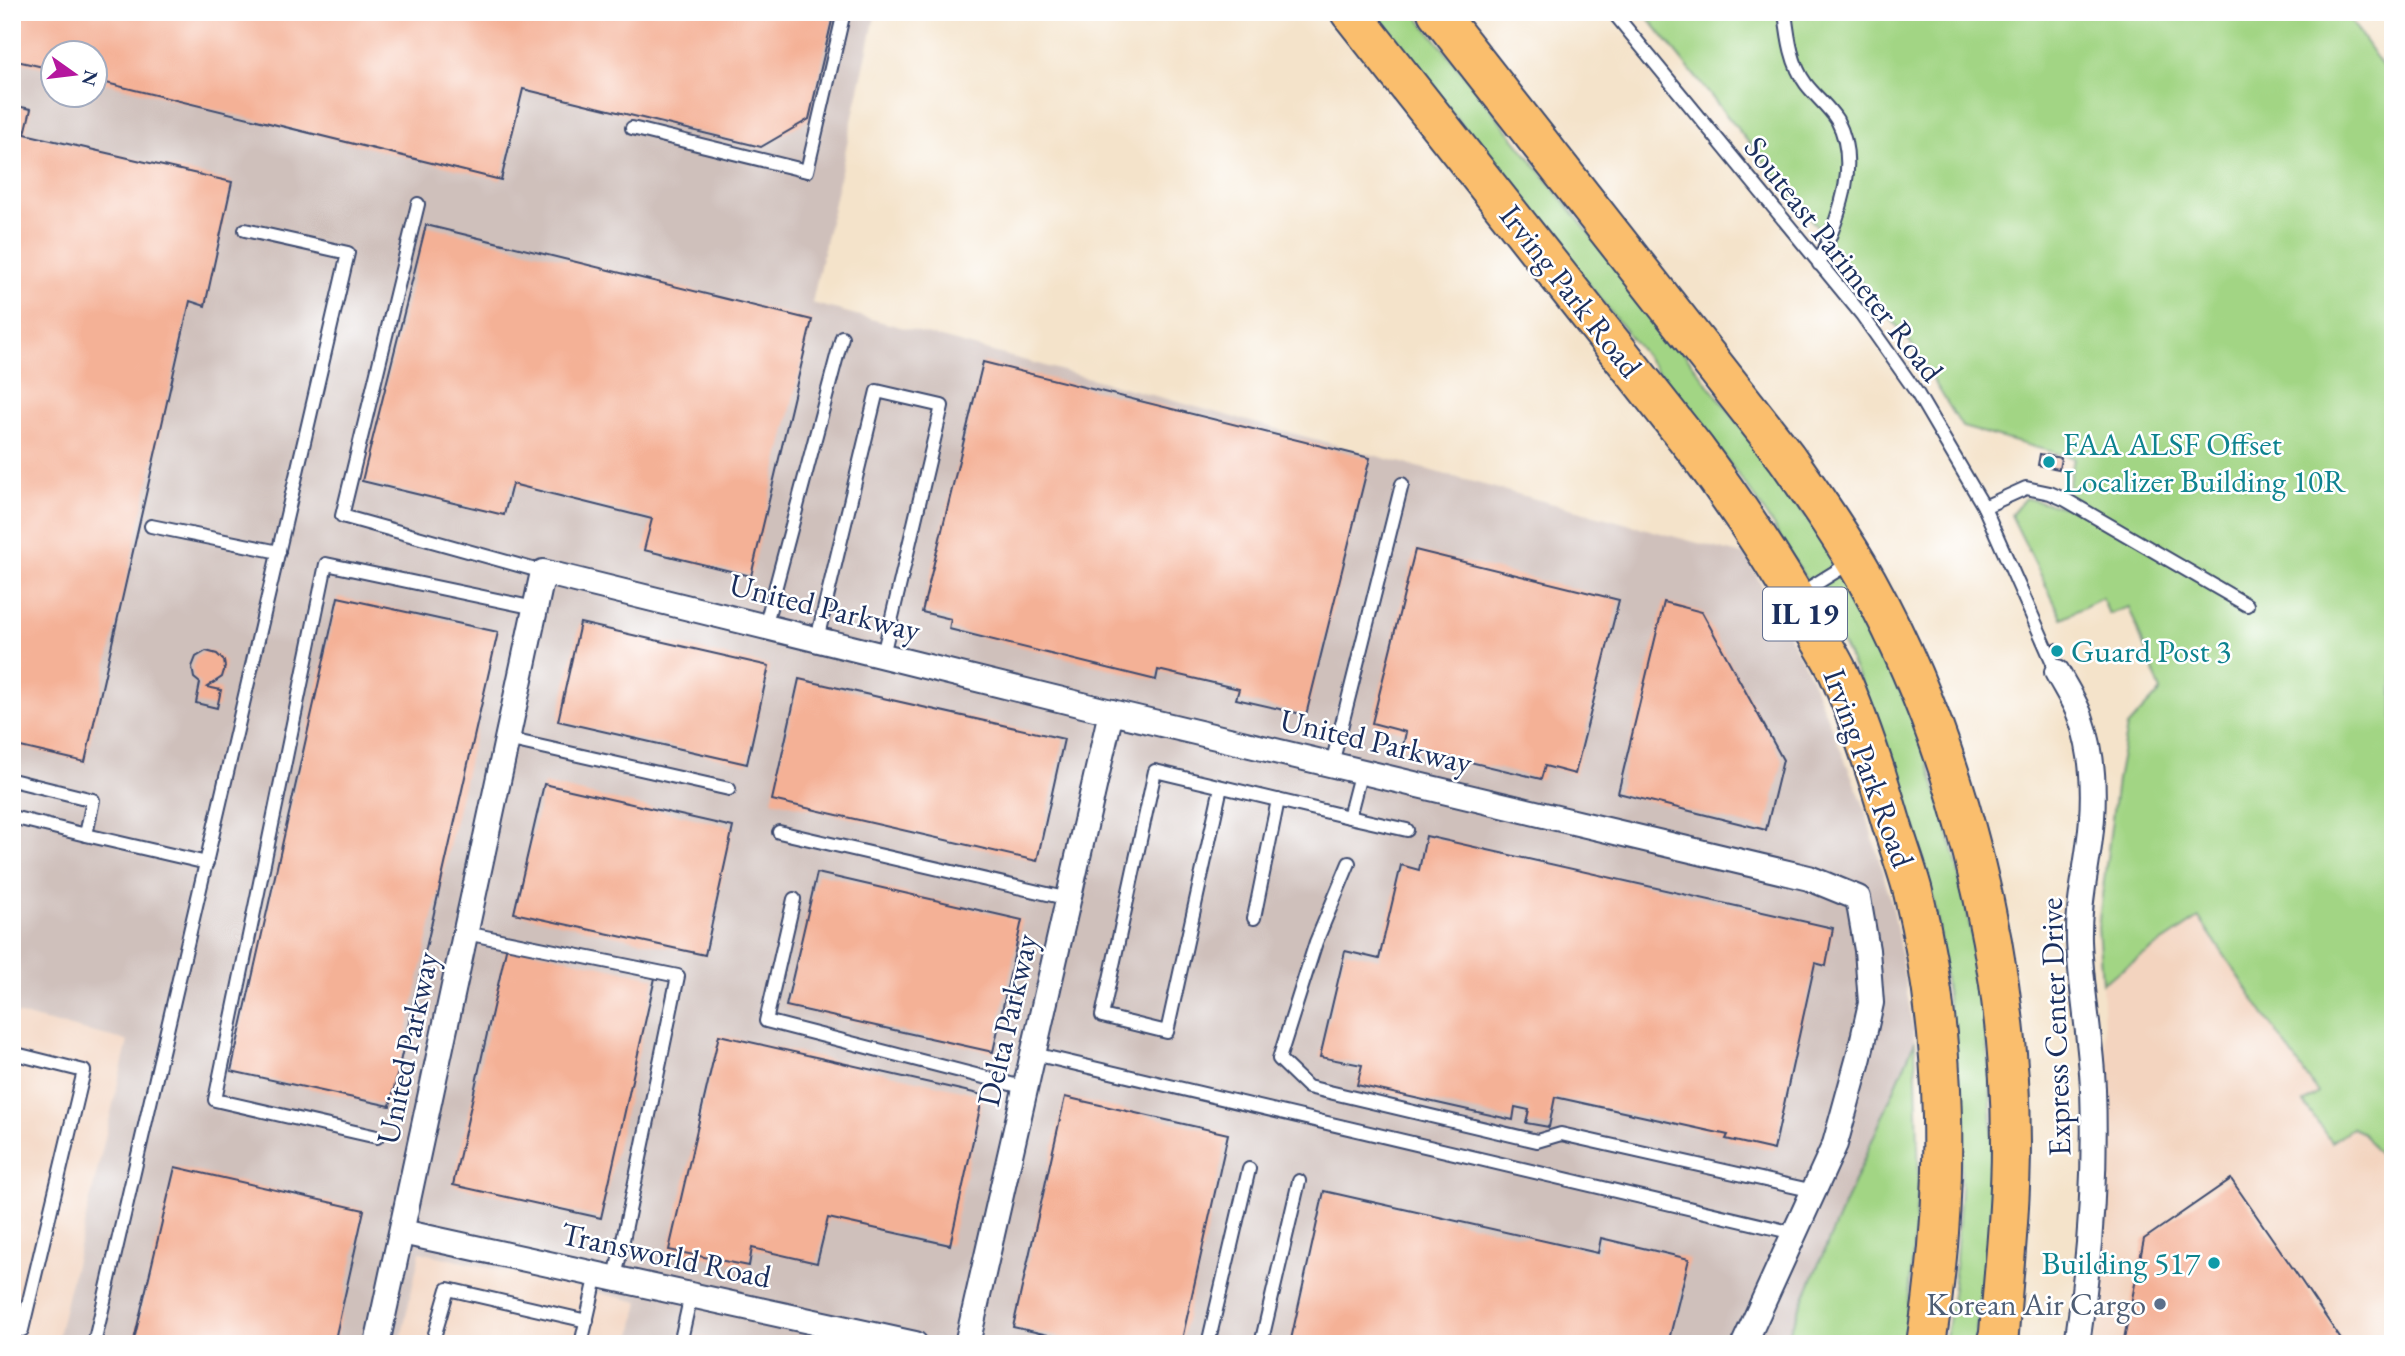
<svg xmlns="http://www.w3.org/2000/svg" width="2405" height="1356" font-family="'EB Garamond',serif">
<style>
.built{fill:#f3d4bf}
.industrial{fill:#cfc0bb;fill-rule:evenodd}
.green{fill:#a2d584;stroke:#5e8271;stroke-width:2}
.building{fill:#f4b196}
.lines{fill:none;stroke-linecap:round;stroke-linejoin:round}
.lane-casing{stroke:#3c4a6e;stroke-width:16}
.street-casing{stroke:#3c4a6e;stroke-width:28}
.primary-casing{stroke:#3c4a6e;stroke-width:42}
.lane{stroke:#fff;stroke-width:12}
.street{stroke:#fff;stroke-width:24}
.primary{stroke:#fabe6d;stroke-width:38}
.culture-dot{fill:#0f9aa8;stroke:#fff;stroke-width:2.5}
.service-dot{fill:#5c6f8a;stroke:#fff;stroke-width:2.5}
.labels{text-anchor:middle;stroke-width:5;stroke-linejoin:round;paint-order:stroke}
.shield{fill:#fff;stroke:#5f6d8e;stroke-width:2}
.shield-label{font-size:30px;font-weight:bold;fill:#1b2f5e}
.street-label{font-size:32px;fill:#1b2f5e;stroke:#fff}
.culture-label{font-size:32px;fill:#0d838f;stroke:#fff;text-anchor:start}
.service-label{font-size:32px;fill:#4e5e75;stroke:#fff;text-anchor:end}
</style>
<rect width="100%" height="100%" fill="#fff"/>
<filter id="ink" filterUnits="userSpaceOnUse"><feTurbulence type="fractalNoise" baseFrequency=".0143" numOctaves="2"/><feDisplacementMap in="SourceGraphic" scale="14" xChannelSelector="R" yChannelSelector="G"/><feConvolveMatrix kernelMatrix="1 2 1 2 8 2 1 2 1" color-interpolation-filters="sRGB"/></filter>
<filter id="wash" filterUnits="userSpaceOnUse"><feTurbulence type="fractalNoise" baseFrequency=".00686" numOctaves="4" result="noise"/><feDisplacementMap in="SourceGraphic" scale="28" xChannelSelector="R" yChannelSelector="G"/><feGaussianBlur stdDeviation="1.57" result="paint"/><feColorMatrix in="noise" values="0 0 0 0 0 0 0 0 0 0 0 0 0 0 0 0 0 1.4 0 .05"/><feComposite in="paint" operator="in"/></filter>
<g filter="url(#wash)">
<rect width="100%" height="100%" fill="#f4e3ca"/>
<g class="built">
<polygon points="2199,917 2318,1093 2305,1104 2331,1142 2352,1128 2364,1133 2393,1174 2393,1344 2093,1344 2102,1275 2109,1181 2108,1114 2102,983"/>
<polygon points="12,1013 129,1041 56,1344 12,1344"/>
<polygon points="419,1252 639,1302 630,1344 400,1344"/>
</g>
<path class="industrial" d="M12 12H876L812 303 1746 556 1809 673 1863 803 1894 912 1915 1041 1784 1344H630L639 1302 420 1252 400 1344H56L128 1041 12 1013ZM52 52H94V94H52Z"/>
<g class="green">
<path d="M1372 12H1414C1495 115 1576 218 1658 320 1732 415 1810 509 1866 617 1956 790 1998 1006 1992 1201 1990 1249 1981 1297 1974 1344H1945L1955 1272 1961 1185 1960 1100 1937 917 1915 830 1890 753 1851 661 1828 615 1757 500 1702 427Z"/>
<polygon points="1643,12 2345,12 2393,82 2393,1174 2363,1133 2352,1128 2331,1142 2304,1103 2318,1093 2199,918 2102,983 2098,927 2117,780 2127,727 2161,691 2129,607 2109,614 2102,598 2062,618 2011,515 2025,498 2064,507 2074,458 1962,427 1910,342"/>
<polygon points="1915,1041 1919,1180 1906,1330 1903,1344 1784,1344"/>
</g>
<g id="blocks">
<g class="building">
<polygon points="12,12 834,12 809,119 761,147 523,89 501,180 94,80 94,52 52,52 52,69 12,60"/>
<polygon points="12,105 31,109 25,134 232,182 205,306 190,301 85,762 12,745"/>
<polygon points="426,225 812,320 751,576 644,550 652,519 512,484 504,515 362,481"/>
<polygon points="983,362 1370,458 1306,715 1236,699 1239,689 1158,670 1156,680 949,629 951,619 922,612"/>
<polygon points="2040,454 2061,458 2059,469 2038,465"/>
<polygon points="1415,550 1619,600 1575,774 1545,766 1541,779 1403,746 1406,732 1372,723"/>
<polygon points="338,597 498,632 390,1106 231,1071"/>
<polygon points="1664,602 1702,612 1783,760 1766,830 1618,793"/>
<polygon points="580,623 769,666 747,764 558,721"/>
<polygon points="2057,643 2063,656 2057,659 2051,646"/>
<polygon points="206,651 217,654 224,661 225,667 222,677 207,687 221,690 217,708 196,703 200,683 194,678 192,667 196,657"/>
<polygon points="799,679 1064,739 1037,861 772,800"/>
<polygon points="544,784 733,827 705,955 514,913"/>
<polygon points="1426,836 1833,928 1826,966 1815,963 1774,1150 1726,1139 1728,1135 1555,1097 1549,1127 1526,1123 1529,1110 1515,1107 1513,1120 1357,1085 1362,1065 1320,1057 1345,951 1379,959 1401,865 1419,870"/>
<polygon points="817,873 1022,920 993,1052 786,1006"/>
<polygon points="507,945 655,978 601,1218 453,1185"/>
<polygon points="719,1035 983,1095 950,1245 828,1218 817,1263 752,1248 749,1266 669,1250"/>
<polygon points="1065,1097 1228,1134 1181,1344 1088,1344 1013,1327"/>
<polygon points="175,1167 364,1210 334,1344 133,1344"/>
<polygon points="2231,1179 2292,1267 2344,1344 2123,1344 2144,1239"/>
<polygon points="1324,1191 1598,1253 1601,1238 1689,1259 1668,1344 1290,1344"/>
<polygon points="696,1336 725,1343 725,1344 694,1344"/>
</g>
</g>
</g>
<g filter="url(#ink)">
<use href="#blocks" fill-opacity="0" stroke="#3c4a6e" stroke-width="2"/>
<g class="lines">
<defs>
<g id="lane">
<polyline points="1613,12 1862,315 1917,393 1984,507 2057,672"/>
<path d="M1785 12C1788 36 1791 64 1806 84 1815 96 1829 107 1837 120 1862 167 1836 220 1819 264"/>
<polyline points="632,128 807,171 844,12"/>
<polyline points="418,204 342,516 543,572"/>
<polyline points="1984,507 2026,488 2050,493 2066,500 2247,605"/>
<polyline points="151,526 279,552"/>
<polyline points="1798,595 1851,562"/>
<polyline points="765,627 842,337"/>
<polyline points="817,639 877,391 942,406 883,655"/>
<polyline points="507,739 729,789"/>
<polyline points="1332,764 1402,484"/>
<polyline points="12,780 93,800 86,835 12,817"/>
<polyline points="1221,787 1167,1032 1102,1016 1155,771 1349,817 1361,771"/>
<polyline points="1349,817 1407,830"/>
<polyline points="779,832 1069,899"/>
<polyline points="86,835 207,863"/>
<polyline points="1349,863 1316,942 1279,1059 1308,1087 1537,1141 1561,1134 1814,1191"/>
<polyline points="794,899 766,1021 1026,1088"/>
<polyline points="1254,918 1278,800"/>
<polyline points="466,933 678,976 615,1278"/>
<polyline points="12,1053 84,1071 22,1330 12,1327"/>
<polyline points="1034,1054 1794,1233"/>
<polyline points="377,1137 215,1100 326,564 535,608"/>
<polyline points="94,1344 348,253 245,230"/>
<polyline points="432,1344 448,1289 587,1321"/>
<polyline points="581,1344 597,1274"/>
<polyline points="680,1344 691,1295"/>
<polyline points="1208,1344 1249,1169"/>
<polyline points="1261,1344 1299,1181"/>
</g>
<g id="street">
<path d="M2057 672C2065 687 2076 703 2081 719 2095 759 2095 804 2089 846 2085 877 2078 908 2079 941 2081 990 2091 1040 2093 1089 2096 1175 2090 1259 2077 1344"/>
<polyline points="402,1232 915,1344"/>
<polyline points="377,1344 543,572 1111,712 1809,878 1858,898 1867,950 1871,1003 1859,1057 1835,1144 1744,1344"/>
<polyline points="967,1344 1111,712"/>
</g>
<g id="primary">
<path d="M1350 12 1696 450C1737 505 1775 562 1809 622 1819 638 1830 655 1838 672 1860 720 1876 771 1891 822 1898 845 1907 869 1913 892 1949 1039 1950 1195 1926 1344"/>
<path d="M1437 12 1786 457C1814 497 1843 538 1867 581 1957 744 2011 957 2011 1144 2011 1207 2004 1270 1999 1333L1996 1344"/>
</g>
</defs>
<use href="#lane" class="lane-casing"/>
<use href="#street" class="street-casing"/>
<use href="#primary" class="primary-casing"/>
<use href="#lane" class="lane"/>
<use href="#street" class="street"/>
<use href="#primary" class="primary"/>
</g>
</g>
<g class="culture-dot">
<circle cx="2049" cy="462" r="7"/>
<circle cx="2057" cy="651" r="7"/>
<circle cx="2214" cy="1263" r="7"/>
</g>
<circle class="service-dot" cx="2160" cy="1304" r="7"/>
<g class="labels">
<rect class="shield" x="1763" y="587.5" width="84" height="53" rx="5"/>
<g class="shield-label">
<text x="1805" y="624">IL 19</text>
</g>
<g class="street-label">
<text transform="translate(1844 259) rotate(52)" y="11">Souteast Parimeter Road</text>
<text transform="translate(1571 291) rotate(52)" y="11">Irving Park Road</text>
<text transform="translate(825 607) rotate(14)" y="11">United Parkway</text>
<text transform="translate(1376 741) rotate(13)" y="11">United Parkway</text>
<text transform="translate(1869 768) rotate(70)" y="11">Irving Park Road</text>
<text transform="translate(1007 1020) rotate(-77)" y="11">Delta Parkway</text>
<text transform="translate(2055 1027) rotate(-92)" y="11">Express Center Drive</text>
<text transform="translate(407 1048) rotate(-78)" y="11">United Parkway</text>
<text transform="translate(666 1255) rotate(12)" y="11">Transworld Road</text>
</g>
<g class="culture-label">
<text x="2063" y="455">FAA ALSF Offset<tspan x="2063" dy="37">Localizer Building 10R</tspan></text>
<text x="2071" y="662">Guard Post 3</text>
<text x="2200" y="1274" text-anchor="end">Building 517</text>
</g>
<g class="service-label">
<text x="2146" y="1315">Korean Air Cargo</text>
</g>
</g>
<rect width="2405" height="1356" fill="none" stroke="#fff" stroke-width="42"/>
<g transform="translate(74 74) rotate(104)"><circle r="33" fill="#ffffff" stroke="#a4acbf" stroke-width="2"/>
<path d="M0-5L12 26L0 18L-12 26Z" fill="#b5179e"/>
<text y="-10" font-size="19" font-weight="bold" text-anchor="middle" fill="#1b2f5e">N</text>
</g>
</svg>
